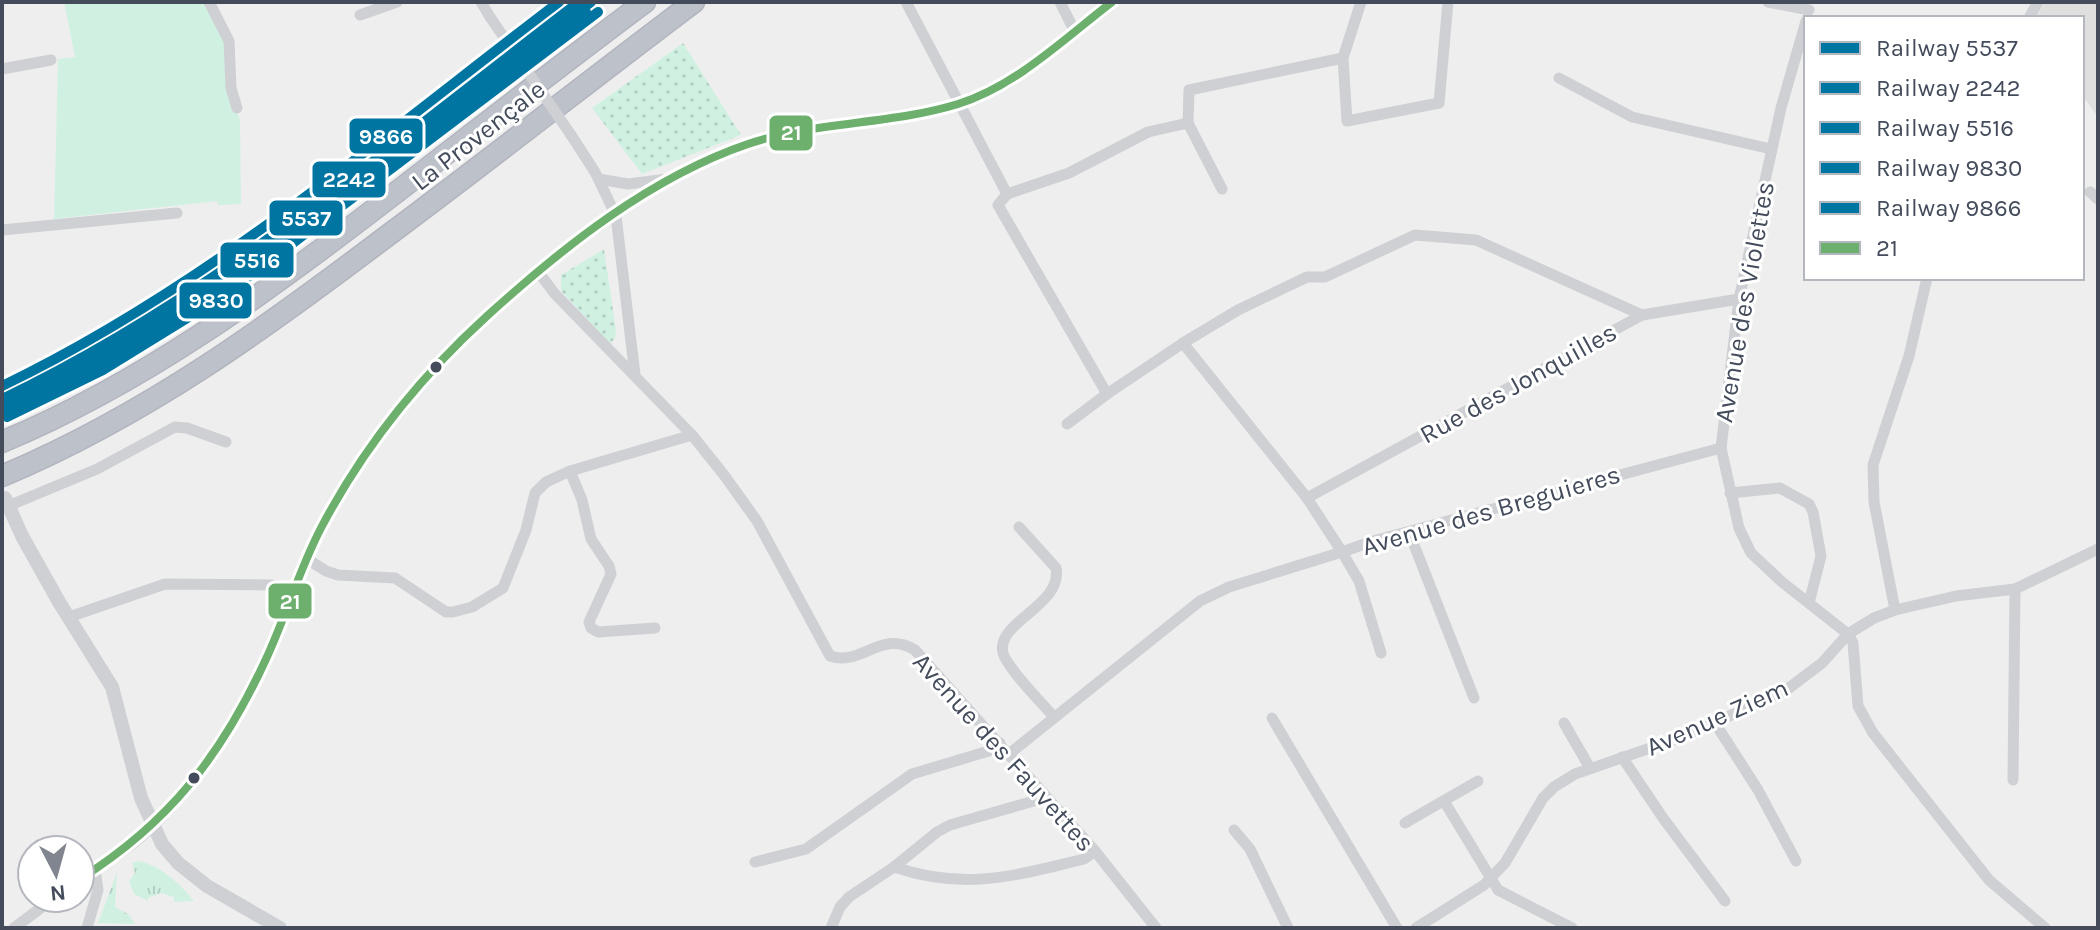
<svg xmlns="http://www.w3.org/2000/svg" width="2100" height="930" font-family="Karla,sans-serif">
<style>
.education{fill:#e0dfe0}
.grass{fill:url(#grass-tufts)}
.park{fill:url(#park-dots)}
.garden{fill:#d0f1e2}
.lines{fill:none;stroke-linecap:round;stroke-linejoin:round}
.motorway-casing{stroke:#b2b5bf;stroke-width:23}
.minor{stroke:#ced0d4;stroke-width:11}
.tertiary{stroke:#ced0d4;stroke-width:14}
.motorway{stroke:#bdc1c9;stroke-width:20}
.minor-bridge{stroke:#ced0d4;stroke-width:11}
.bus-1-casing{stroke:#fff;stroke-width:14}
.bus-1{stroke:#6daf6d;stroke-width:8}
.rail-1-casing{stroke:#fff;stroke-width:16}
.rail-2-casing{stroke:#fff;stroke-width:16}
.rail-3-casing{stroke:#fff;stroke-width:16}
.rail-4-casing{stroke:#fff;stroke-width:16}
.rail-5-casing{stroke:#fff;stroke-width:16}
.rail-1{stroke:#0075a1;stroke-width:10}
.rail-2{stroke:#0075a1;stroke-width:10}
.rail-3{stroke:#0075a1;stroke-width:10}
.rail-4{stroke:#0075a1;stroke-width:10}
.rail-5{stroke:#0075a1;stroke-width:10}
.bus-dot{fill:#444c5c;stroke:#fff;stroke-width:3}
.labels{text-anchor:middle;stroke-width:6;stroke-linejoin:round;paint-order:stroke}
.street-label{font-size:26px;fill:#444c5c;stroke:#fff}
.line-badge{stroke:#fff;stroke-width:3}
.badge-label{font-size:22px;text-anchor:middle;font-weight:bold;fill:#fff}
</style>
<defs>
<pattern id="grass-tufts" width="24" height="20" patternUnits="userSpaceOnUse" patternTransform="scale(2)"><rect width="24" height="20" fill="#d0f1e2"/><path d="M3 7l-1-3M5 7V3M7 7l1-3M15 17l-1-3M17 17v-4M19 17l1-3" fill="none" stroke="#b4d0c4"/></pattern>
<pattern id="park-dots" width="8" height="8" patternUnits="userSpaceOnUse" patternTransform="scale(2)"><rect width="8" height="8" fill="#d0f1e2"/><path d="M2 2h.1M6 6h.1" fill="none" stroke="#b4d0c4" stroke-width="1.8" stroke-linecap="round"/></pattern>
</defs>
<rect width="100%" height="100%" fill="#efeeee"/>
<polygon class="education" points="2045,2 2098,2 2098,117 2082,95 2082,18 2036,18"/>
<g class="grass">
<path d="M138 861C161 865 180 884 194 901L174 902V897L161 893 148 898V901L134 894 129 881 135 873 132 863Z"/>
<polygon points="117,872 115,907 128,914 135,924 98,923"/>
</g>
<g class="park">
<polygon points="683,43 741,135 642,174 592,108"/>
<polygon points="604,249 616,331 615,338 610,344 561,291 561,275"/>
</g>
<polygon class="garden" points="64,2 206,2 225,43 230,94 240,120 241,204 218,205 217,201 54,219 58,59 75,57"/>
<g class="lines">
<defs>
<g id="motorway">
<path d="M2 442C143 383 264 294 385 201 472 134 558 67 645 2"/>
<path d="M2 476C147 415 267 327 391 233 493 157 593 78 694 2"/>
</g>
</defs>
<use href="#motorway" class="motorway-casing"/>
<g class="minor">
<polyline points="209,2 229,41 231,88 237,108"/>
<polyline points="481,2 490,17"/>
<polyline points="906,2 1007,194 998,205 1107,394 1183,343 1307,498 1342,552 1373,541 1721,448"/>
<polyline points="1060,2 1074,30"/>
<polyline points="1361,2 1343,58 1347,121 1439,103 1448,2"/>
<polyline points="1768,2 1809,10"/>
<polyline points="360,15 397,2"/>
<polyline points="2029,18 2038,2"/>
<polyline points="1806,21 1781,108 1739,299 1721,448 1739,528 1751,553 1782,582 1848,634 1853,643 1858,706 1873,733 1989,880 2045,928"/>
<polyline points="2,69 51,60"/>
<polyline points="1559,78 1632,117 1771,149"/>
<polyline points="1188,123 1222,189"/>
<polyline points="571,135 595,172 616,216 635,375"/>
<polyline points="599,179 628,184 668,179"/>
<polyline points="2090,192 2098,199"/>
<polyline points="1007,194 1069,173 1148,132 1188,123 1189,90 1343,58"/>
<polyline points="2,230 177,213"/>
<path d="M539 273 555 294 692 435 724 475 757 521 830 656C861 667 881 629 915 650L1095 851 1156 928"/>
<polyline points="1183,343 1238,310 1307,277 1325,277 1415,235 1476,240 1642,315"/>
<polyline points="1067,424 1107,394"/>
<polyline points="1730,493 1780,488 1809,504 1813,512 1821,556 1809,603"/>
<polyline points="1307,498 1642,315 1739,299"/>
<polyline points="8,506 97,469 175,427 187,428 226,442"/>
<path d="M1019 527 1056 568C1063 606 995 622 1003 653 1007 668 1042 703 1053 716"/>
<polyline points="1409,532 1474,698"/>
<polyline points="307,559 326,571 338,575 395,578 446,612 453,612 472,607 503,588 526,530 535,493 546,482 570,471"/>
<polyline points="1895,610 1874,502 1873,465 1909,356 1927,278"/>
<polyline points="69,617 165,584 271,585 292,591"/>
<polyline points="655,628 598,632 591,628 589,622 611,574 609,566 591,539 582,500 570,471 692,435"/>
<polyline points="1272,718 1397,928"/>
<polyline points="1564,723 1590,768"/>
<polyline points="1715,723 1758,790 1796,861"/>
<polyline points="1009,754 1200,601 1229,587 1342,552 1359,581 1381,653"/>
<polyline points="1622,757 1663,818 1725,901"/>
<polyline points="2013,780 2015,589"/>
<polyline points="1444,801 1498,890 1572,928"/>
<polyline points="1405,823 1478,781"/>
<polyline points="1234,830 1250,849 1288,928"/>
<polyline points="755,862 806,849 912,774 992,750 1000,743"/>
<path d="M894 867C965 891 1014 876 1084 859L1095 851"/>
<path d="M80 879C96 869 112 859 127 848 185 805 236 724 266 659 285 616 299 571 321 528 363 449 421 376 487 316 555 254 661 173 748 144 816 121 889 123 958 104 1004 92 1072 31 1112 2"/>
<polyline points="14,928 54,898"/>
<polyline points="87,928 98,890 95,869"/>
<polyline points="831,928 840,907 849,897 894,867 937,832 950,825 1034,801 1044,794"/>
<polyline points="1416,928 1484,885 1505,863 1543,798 1554,787 1575,774 1685,736 1785,691 1822,663 1848,634 1874,618 1895,610 1956,596 2015,589 2098,549"/>
</g>
<polyline class="tertiary" points="5,498 22,536 59,602 112,687 141,798 162,844 178,863 207,886 280,928"/>
<use href="#motorway" class="motorway"/>
<polyline class="minor-bridge" points="490,17 571,135"/>
<defs>
<path id="bus-1" d="M80 879C169 823 222 755 266 659 286 616 299 570 321 528 363 448 421 376 487 316 563 247 651 177 748 144 816 121 890 125 958 104 1016 86 1065 38 1112 2"/>
</defs>
<use href="#bus-1" class="bus-1-casing"/>
<use href="#bus-1" class="bus-1"/>
<defs>
<polyline id="rail-1" points="2,406 97,359 216,286 591,2"/>
<path id="rail-2" d="M2 399C214 298 394 143 579 2"/>
<path id="rail-3" d="M7 410C219 308 400 153 586 12"/>
<polyline id="rail-4" points="7,417 103,370 223,296 598,12"/>
<path id="rail-5" d="M2 386C206 288 380 138 559 2"/>
</defs>
<use href="#rail-1" class="rail-1-casing"/>
<use href="#rail-2" class="rail-2-casing"/>
<use href="#rail-3" class="rail-3-casing"/>
<use href="#rail-4" class="rail-4-casing"/>
<use href="#rail-5" class="rail-5-casing"/>
<use href="#rail-1" class="rail-1"/>
<use href="#rail-2" class="rail-2"/>
<use href="#rail-3" class="rail-3"/>
<use href="#rail-4" class="rail-4"/>
<use href="#rail-5" class="rail-5"/>
</g>
<g class="bus-dot">
<circle cx="436" cy="367" r="7"/>
<circle cx="194" cy="778" r="7"/>
</g>
<g class="labels">
<g class="street-label">
<text transform="translate(478 135) rotate(-38)" y="9">La Provençale</text>
<text transform="translate(1744 302) rotate(-80)" y="9">Avenue des Violettes</text>
<text transform="translate(1518 383) rotate(-29)" y="9">Rue des Jonquilles</text>
<text transform="translate(1491 510) rotate(-16)" y="9">Avenue des Breguieres</text>
<text transform="translate(1717 717) rotate(-24)" y="9">Avenue Ziem</text>
<text transform="translate(1004 752) rotate(48)" y="9">Avenue des Fauvettes</text>
</g>
</g>
<g class="line-badge">
<rect x="768" y="114" width="46" height="38" rx="8" fill="#6daf6d"/>
<rect x="348" y="117" width="76" height="38" rx="8" fill="#0075a1"/>
<rect x="311" y="160" width="76" height="39" rx="8" fill="#0075a1"/>
<rect x="268" y="199" width="76" height="38" rx="8" fill="#0075a1"/>
<rect x="219" y="241" width="76" height="38" rx="8" fill="#0075a1"/>
<rect x="178" y="281" width="75" height="39" rx="8" fill="#0075a1"/>
<rect x="267" y="582" width="46" height="38" rx="8" fill="#6daf6d"/>
</g>
<g class="badge-label">
<text x="791" y="140">21</text>
<text x="386" y="144">9866</text>
<text x="349" y="187">2242</text>
<text x="306" y="226">5537</text>
<text x="257" y="268">5516</text>
<text x="216" y="308">9830</text>
<text x="290" y="609">21</text>
</g>
<rect width="2100" height="930" fill="none" stroke="#444c5c" stroke-width="8"/>
<rect x="1804" y="16" width="280" height="264" fill="#ffffff" stroke="#b4b7be" stroke-width="2"/>
<rect x="1820" y="42" width="40" height="12" fill="#0075a1" stroke="#b4b7be" stroke-width="2"/>
<text x="1876" y="56" font-size="24" fill="#444c5c">Railway 5537</text>
<rect x="1820" y="82" width="40" height="12" fill="#0075a1" stroke="#b4b7be" stroke-width="2"/>
<text x="1876" y="96" font-size="24" fill="#444c5c">Railway 2242</text>
<rect x="1820" y="122" width="40" height="12" fill="#0075a1" stroke="#b4b7be" stroke-width="2"/>
<text x="1876" y="136" font-size="24" fill="#444c5c">Railway 5516</text>
<rect x="1820" y="162" width="40" height="12" fill="#0075a1" stroke="#b4b7be" stroke-width="2"/>
<text x="1876" y="176" font-size="24" fill="#444c5c">Railway 9830</text>
<rect x="1820" y="202" width="40" height="12" fill="#0075a1" stroke="#b4b7be" stroke-width="2"/>
<text x="1876" y="216" font-size="24" fill="#444c5c">Railway 9866</text>
<rect x="1820" y="242" width="40" height="12" fill="#6daf6d" stroke="#b4b7be" stroke-width="2"/>
<text x="1876" y="256" font-size="24" fill="#444c5c">21</text>
<g transform="translate(56 874) rotate(174)"><circle r="38" fill="#ffffff" stroke="#b4b7be" stroke-width="2"/>
<path d="M0-6L14 30L0 20L-14 30Z" fill="#80858f"/>
<text y="-12" font-size="22" font-weight="bold" text-anchor="middle" fill="#444c5c">N</text>
</g>
</svg>
